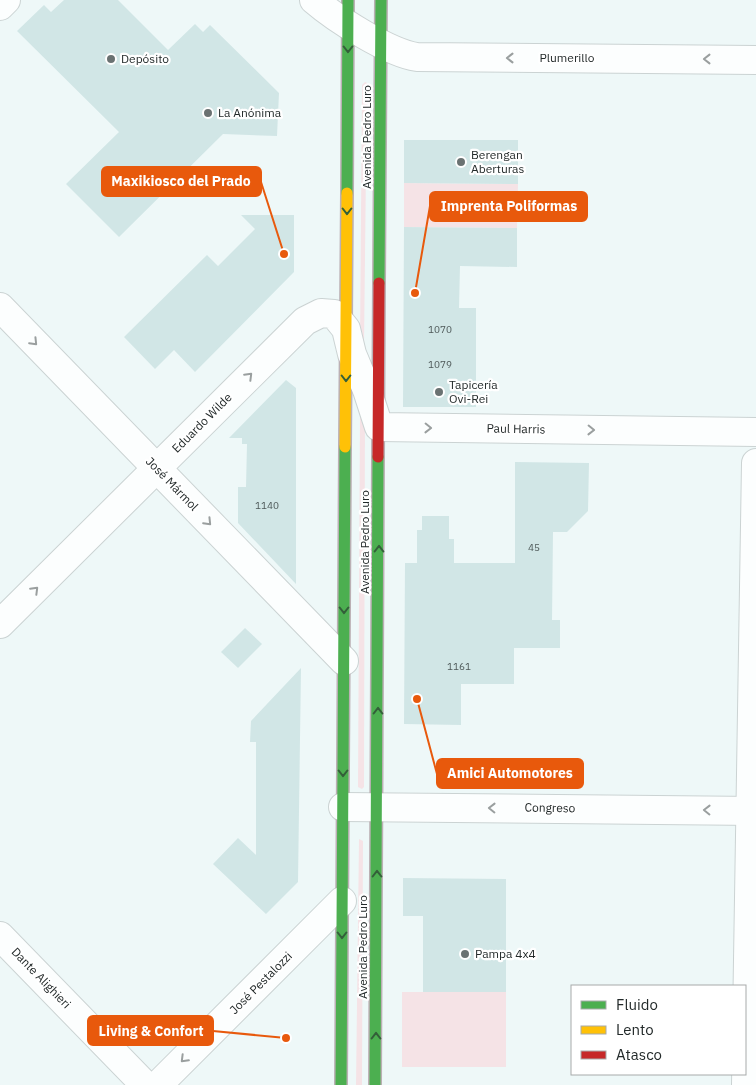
<svg xmlns="http://www.w3.org/2000/svg" width="756" height="1085" font-family="'IBM Plex Sans',sans-serif">
<style>
.green{fill:#f5e3e6}
.building{fill:#d1e6e6}
.lines{fill:none;stroke-linecap:round;stroke-linejoin:round}
.street-casing{stroke:#cbd3d3;stroke-width:30}
.fast-casing{stroke:#bbb0b4;stroke-width:14}
.slow-casing{stroke:#bbb0b4;stroke-width:14}
.jam-casing{stroke:#bbb0b4;stroke-width:14}
.street{stroke:#fcfefe;stroke-width:28}
.fast{stroke:#4caf50;stroke-width:11}
.slow{stroke:#ffc107;stroke-width:11}
.jam{stroke:#c62828;stroke-width:11}
.oneway{stroke:#335f39}
.oneway2{stroke:#9a9f9f}
.poi-dot{fill:#6a7272;stroke:#fff;stroke-width:2}
.labels{text-anchor:middle;stroke-width:4.5;stroke-linejoin:round;paint-order:stroke}
.number-label{font-size:10px;fill:#4e5959}
.street-label{font-size:12px;fill:#232a2a;stroke:#fff}
.poi-label{font-size:12px;fill:#232a2a;stroke:#fff;text-anchor:start}
.leader{fill:none;stroke:#e8590c;stroke-width:2}
.callout-dot{fill:#e8590c;stroke:#fff;stroke-width:2}
.callout{fill:#e8590c;stroke:#e8590c;stroke-width:2}
.callout-label{font-size:14px;text-anchor:middle;font-weight:bold;fill:#fff}
</style>
<rect width="100%" height="100%" fill="#eef8f8"/>
<g class="green">
<polygon points="365,82 367,83 364,346 360,344 362,85"/>
<polygon points="404,183 518,184 517,228 404,227"/>
<polygon points="360,413 365,413 364,787 362,789 358,787"/>
<polygon points="359,839 363,841 362,1085 356,1085"/>
<rect x="402" y="992" width="104" height="75"/>
</g>
<g class="building">
<polygon points="64,0 118,0 168,50 195,24 203,32 210,25 279,93 277,136 223,134 119,237 66,184 119,132 17,31 44,5 51,12"/>
<polygon points="404,140 518,140 518,184 404,183"/>
<polygon points="241,215 294,215 294,272 195,372 174,350 155,369 124,337 207,255 218,266 255,229"/>
<polygon points="404,227 517,228 517,267 460,266 459,308 476,308 476,407 403,407"/>
<polygon points="286,380 296,388 296,584 238,523 238,487 246,487 247,444 242,444 242,438 229,438"/>
<polygon points="515,462 589,463 588,511 567,532 553,532 552,620 560,620 560,648 514,648 514,684 461,684 461,725 404,724 405,563 417,563 417,530 422,530 422,516 449,516 449,539 454,539 454,563 515,563"/>
<polygon points="245,628 262,644 238,668 221,652"/>
<polygon points="301,668 298,882 266,914 213,864 238,838 256,855 256,742 250,742 251,721"/>
<polygon points="403,878 506,879 506,992 423,992 423,916 403,916"/>
</g>
<g class="lines">
<defs>
<g id="street">
<path d="M314 0C336 19 389 53 417 57L756 60"/>
<polyline points="0,6 6,0"/>
<polyline points="0,307 344,661"/>
<polyline points="0,624 305,321 321,313 334,314 346,329 352,354 367,390 379,427 756,432"/>
<polyline points="343,807 756,811"/>
<polyline points="0,936 145,1085"/>
<polyline points="158,1085 342,901"/>
<polyline points="746,1085 756,463"/>
</g>
<g id="fast">
<polyline points="347,193 348,0"/>
<polyline points="379,283 381,0"/>
<polyline points="341,1085 345,447"/>
<polyline points="375,1085 378,457"/>
</g>
<polyline id="slow" points="345,447 347,193"/>
<polyline id="jam" points="378,457 379,283"/>
</defs>
<use href="#street" class="street-casing"/>
<use href="#fast" class="fast-casing"/>
<use href="#slow" class="slow-casing"/>
<use href="#jam" class="jam-casing"/>
<use href="#street" class="street"/>
<use href="#fast" class="fast"/>
<use href="#slow" class="slow"/>
<use href="#jam" class="jam"/>
</g>
<defs><path id="oneway-chevron" d="M-2-3.5L2.5 0L-2 3.5" fill="none" stroke-width="1.6" stroke-linecap="round" stroke-linejoin="round" transform="scale(1.25)"/></defs>
<g class="oneway">
<use href="#oneway-chevron" transform="translate(348 49) rotate(90)"/>
<use href="#oneway-chevron" transform="translate(347 211) rotate(90)"/>
<use href="#oneway-chevron" transform="translate(346 378) rotate(90)"/>
<use href="#oneway-chevron" transform="translate(379 549) rotate(-90)"/>
<use href="#oneway-chevron" transform="translate(344 610) rotate(90)"/>
<use href="#oneway-chevron" transform="translate(378 711) rotate(-90)"/>
<use href="#oneway-chevron" transform="translate(343 773) rotate(90)"/>
<use href="#oneway-chevron" transform="translate(377 874) rotate(-90)"/>
<use href="#oneway-chevron" transform="translate(342 935) rotate(90)"/>
<use href="#oneway-chevron" transform="translate(376 1036) rotate(-90)"/>
</g>
<g class="oneway2">
<use href="#oneway-chevron" transform="translate(510 58) rotate(-180)"/>
<use href="#oneway-chevron" transform="translate(707 59) rotate(-180)"/>
<use href="#oneway-chevron" transform="translate(34 342) rotate(46)"/>
<use href="#oneway-chevron" transform="translate(249 376) rotate(-45)"/>
<use href="#oneway-chevron" transform="translate(428 428) rotate(1)"/>
<use href="#oneway-chevron" transform="translate(591 430) rotate(1)"/>
<use href="#oneway-chevron" transform="translate(208 522) rotate(46)"/>
<use href="#oneway-chevron" transform="translate(35 590) rotate(-45)"/>
<use href="#oneway-chevron" transform="translate(492 808) rotate(-179)"/>
<use href="#oneway-chevron" transform="translate(707 810) rotate(-179)"/>
<use href="#oneway-chevron" transform="translate(184 1059) rotate(135)"/>
</g>
<g class="poi-dot">
<circle cx="111" cy="59" r="5"/>
<circle cx="208" cy="113" r="5"/>
<circle cx="461" cy="162" r="5"/>
<circle cx="439" cy="392" r="5"/>
<circle cx="465" cy="954" r="5"/>
</g>
<g class="labels">
<g class="number-label">
<text x="440" y="333">1070</text>
<text x="440" y="368">1079</text>
<text x="267" y="509">1140</text>
<text x="534" y="551">45</text>
<text x="459" y="670">1161</text>
</g>
<g class="street-label">
<text x="567" y="62">Plumerillo</text>
<text transform="translate(367 137) rotate(-90)" y="4">Avenida Pedro Luro</text>
<text transform="translate(202 423) rotate(-45)" y="4">Eduardo Wilde</text>
<text transform="translate(516 429) rotate(1)" y="4">Paul Harris</text>
<text transform="translate(172 484) rotate(46)" y="4">José Mármol</text>
<text transform="translate(365 542) rotate(-90)" y="4">Avenida Pedro Luro</text>
<text transform="translate(550 808) rotate(1)" y="4">Congreso</text>
<text transform="translate(363 947) rotate(-90)" y="4">Avenida Pedro Luro</text>
<text transform="translate(41 978) rotate(46)" y="4">Dante Alighieri</text>
<text transform="translate(261 983) rotate(-45)" y="4">José Pestalozzi</text>
</g>
<g class="poi-label">
<text x="121" y="63">Depósito</text>
<text x="218" y="117">La Anónima</text>
<text x="471" y="159">Berengan<tspan x="471" dy="14">Aberturas</tspan></text>
<text x="449" y="389">Tapicería<tspan x="449" dy="14">Ovi-Rei</tspan></text>
<text x="475" y="958">Pampa 4x4</text>
</g>
</g>
<path class="leader" d="M284 254L261 182M415 293L430 206M417 699L437 774M286 1038L213 1031"/>
<g class="callout-dot">
<circle cx="284" cy="254" r="5"/>
<circle cx="415" cy="293" r="5"/>
<circle cx="417" cy="699" r="5"/>
<circle cx="286" cy="1038" r="5"/>
</g>
<g class="callout">
<rect x="102" y="167" width="159" height="29" rx="5"/>
<rect x="430" y="192" width="157" height="29" rx="5"/>
<rect x="437" y="759" width="146" height="29" rx="5"/>
<rect x="88" y="1016" width="125" height="29" rx="5"/>
</g>
<g class="callout-label">
<text x="181" y="186">Maxikiosco del Prado</text>
<text x="509" y="211">Imprenta Poliformas</text>
<text x="510" y="778">Amici Automotores</text>
<text x="151" y="1036">Living &amp; Confort</text>
</g>
<rect x="571" y="985" width="175" height="90" fill="#ffffff" stroke="#a7aaaa"/>
<rect x="581" y="1001" width="25" height="8" fill="#4caf50" stroke="#a7aaaa"/>
<text x="616" y="1010" font-size="15" fill="#232a2a">Fluido</text>
<rect x="581" y="1026" width="25" height="8" fill="#ffc107" stroke="#a7aaaa"/>
<text x="616" y="1035" font-size="15" fill="#232a2a">Lento</text>
<rect x="581" y="1051" width="25" height="8" fill="#c62828" stroke="#a7aaaa"/>
<text x="616" y="1060" font-size="15" fill="#232a2a">Atasco</text>
</svg>
